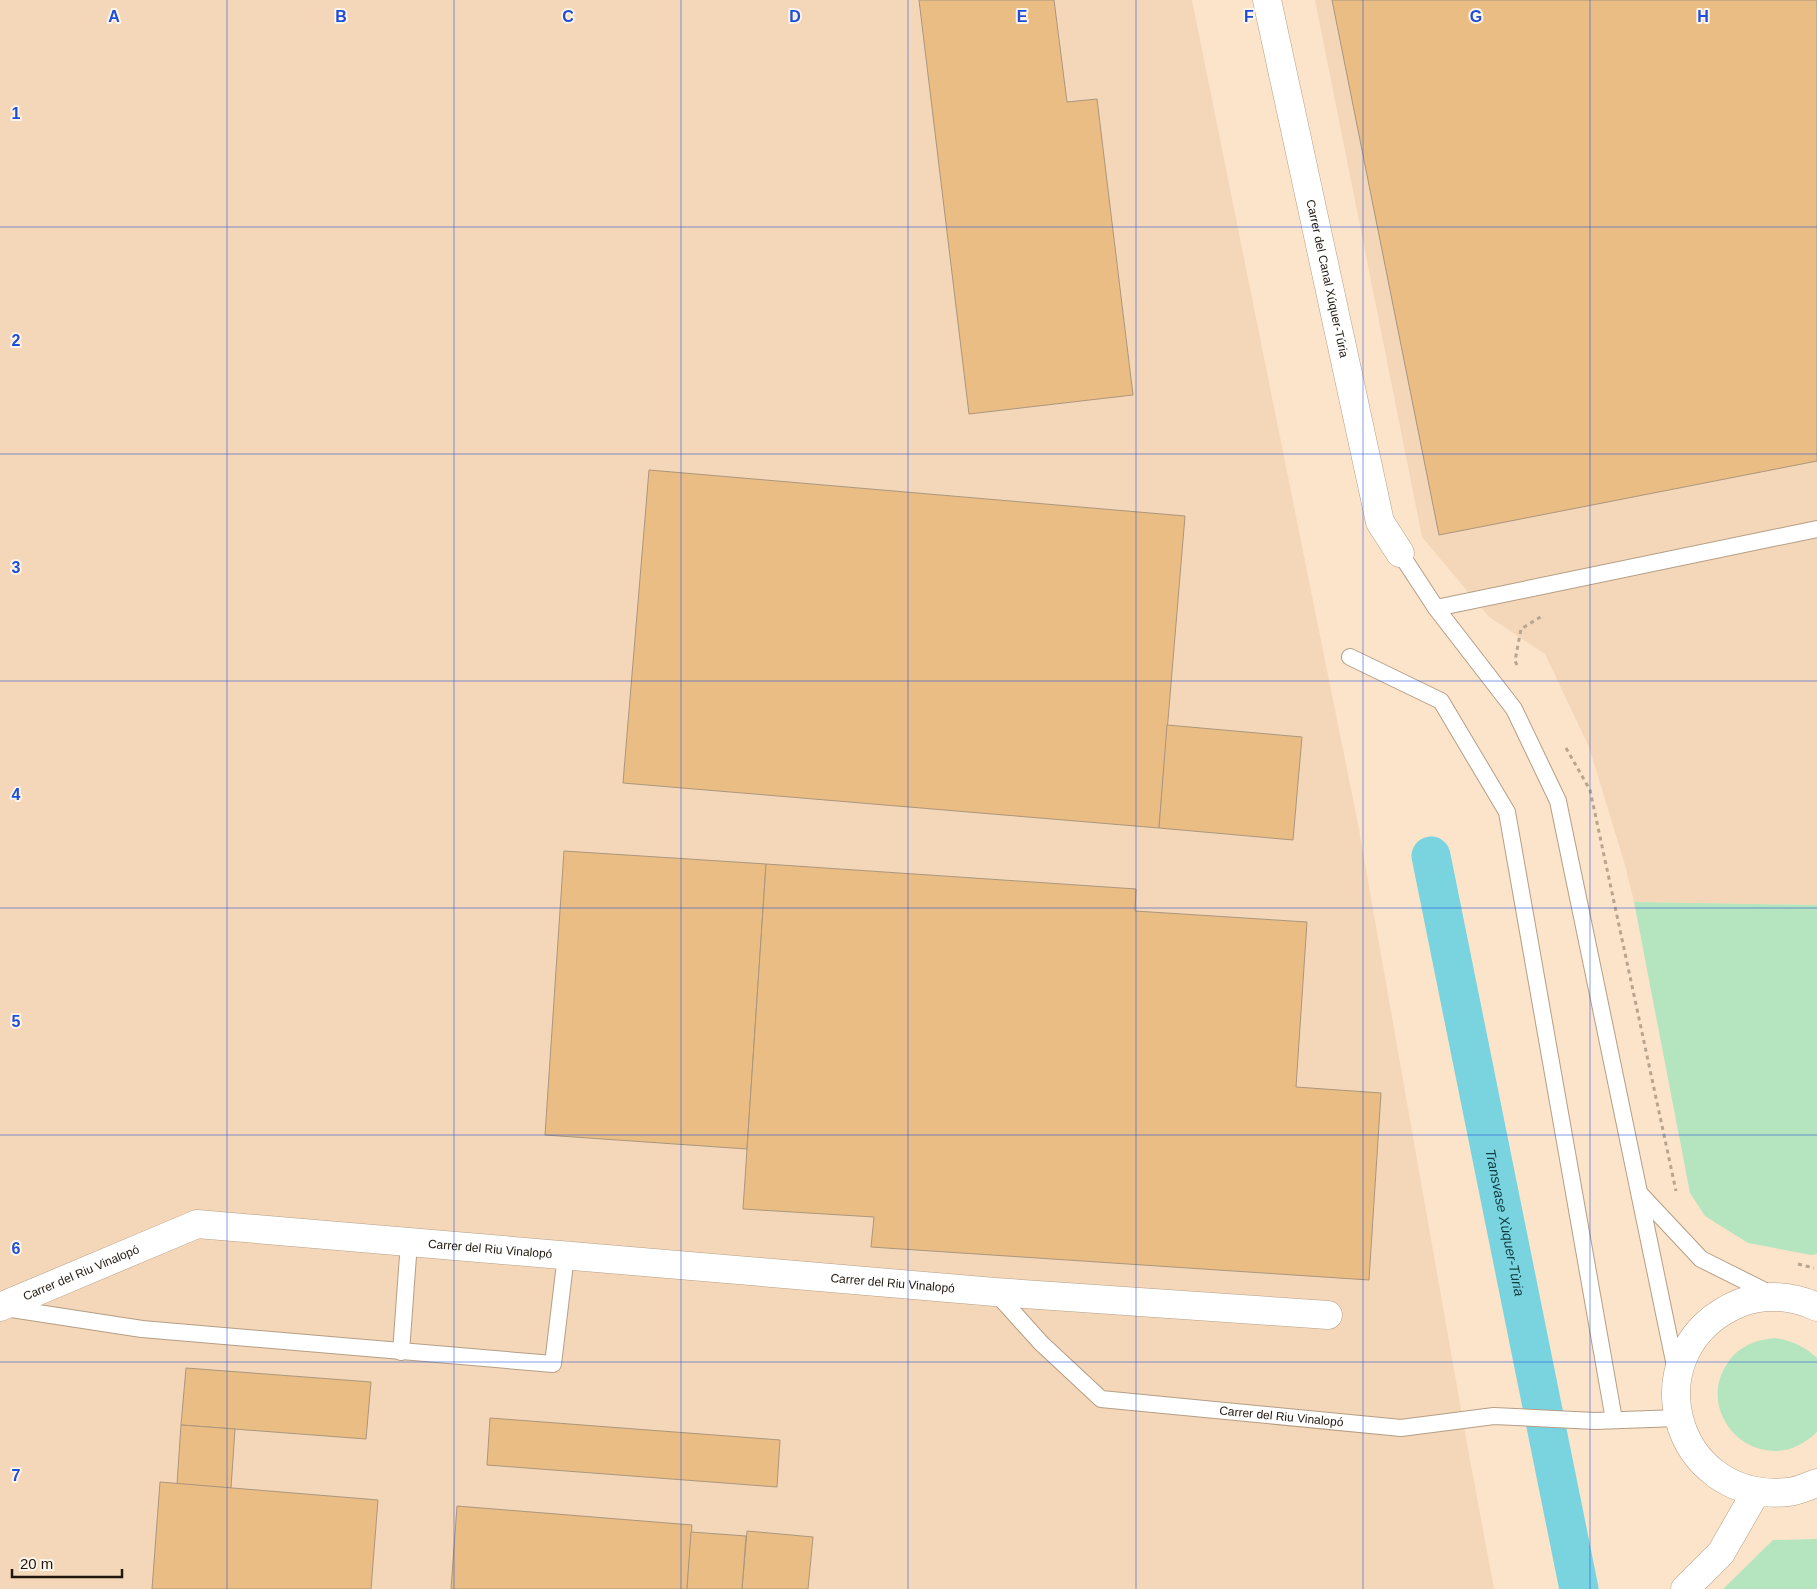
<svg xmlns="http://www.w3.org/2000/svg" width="1817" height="1589" font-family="Helvetica,sans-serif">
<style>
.built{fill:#f4d7b8}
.green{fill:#b5e5bf}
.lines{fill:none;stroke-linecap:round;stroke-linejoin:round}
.canal{stroke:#79d4e0;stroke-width:39}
.building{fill:#eabd85;stroke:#ab967d}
.lane-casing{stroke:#b49e85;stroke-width:18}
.street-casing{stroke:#b49e85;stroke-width:29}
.path{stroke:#b8a590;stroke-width:3;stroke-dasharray:4 4;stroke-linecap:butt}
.lane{stroke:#fff;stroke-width:16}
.street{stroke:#fff;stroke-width:28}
.grid{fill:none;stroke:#1d4ed8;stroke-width:1;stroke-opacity:0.55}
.labels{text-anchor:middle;stroke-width:4;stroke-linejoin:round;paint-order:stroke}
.street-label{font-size:12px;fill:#20180e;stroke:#fef4ea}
.water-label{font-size:14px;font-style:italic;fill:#123d42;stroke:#fef4ea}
.grid-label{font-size:16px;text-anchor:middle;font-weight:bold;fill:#1d4ed8;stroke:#fef4ea;stroke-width:4;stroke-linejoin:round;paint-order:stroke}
</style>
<rect width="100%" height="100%" fill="#fce4ca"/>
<g class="built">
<polygon points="0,0 1192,0 1358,824 1468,1449 1494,1589 0,1589"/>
<polygon points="1315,0 1817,0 1817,905 1634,902 1625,865 1589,747 1545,654 1489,617 1422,537"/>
</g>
<g class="green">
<polygon points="1634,902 1817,905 1817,1254 1811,1255 1748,1243 1705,1216 1690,1193"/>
<path d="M1775 1338C1793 1341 1804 1346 1817 1358V1432C1802 1446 1785 1454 1765 1450 1726 1443 1704 1398 1727 1364 1731 1357 1738 1350 1746 1346 1755 1341 1765 1339 1775 1338Z"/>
<polygon points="1817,1539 1817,1589 1723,1589 1773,1540"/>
</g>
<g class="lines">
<path class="canal" id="s1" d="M1431 856 1579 1589"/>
</g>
<g class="building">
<polygon points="919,0 1054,0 1067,102 1097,99 1133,395 969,414"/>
<polygon points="1332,0 1817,0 1817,461 1439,535"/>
<polygon points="649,470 1185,516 1159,828 623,783"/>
<polygon points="1167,725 1302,737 1293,840 1159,828"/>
<polygon points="564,851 766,864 747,1149 545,1135"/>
<polygon points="766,864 1136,889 1135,911 1307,922 1296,1087 1381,1093 1369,1280 871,1247 874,1217 743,1209"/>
<polygon points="186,1368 371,1382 366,1439 181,1425"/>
<polygon points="490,1418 780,1440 777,1487 487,1465"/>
<polygon points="181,1425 235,1429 231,1488 177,1484"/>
<polygon points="160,1482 378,1500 371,1589 152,1589"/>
<polygon points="457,1506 692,1525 687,1589 451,1589"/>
<polygon points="747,1531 813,1537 808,1589 742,1589"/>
<polygon points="691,1532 746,1536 742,1589 687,1589"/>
</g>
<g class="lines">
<defs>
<g id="lane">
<polyline points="1400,553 1436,608 1514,709 1558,801 1676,1371"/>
<polyline points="1436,608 1817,529"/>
<polyline points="1350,657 1441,701 1507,812 1614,1420"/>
<polyline points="1641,1195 1701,1259 1773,1295"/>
<path id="s2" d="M995 1292 1041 1343 1101 1399 1401 1428 1494 1416 1595 1421 1678 1418"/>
<polyline points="5,1308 142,1329 553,1364 566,1255"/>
<polyline points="401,1352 409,1242"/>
</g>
<g id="street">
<path id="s3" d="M1267 0 1380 522 1400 553"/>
<path id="s4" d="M0 1307 197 1224 995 1292 1328 1315"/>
<path d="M1817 1307C1794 1296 1765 1293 1740 1303 1631 1348 1671 1504 1788 1492 1798 1491 1808 1486 1817 1483"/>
<polyline points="1685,1589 1721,1553 1756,1492"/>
</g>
</defs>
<use href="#lane" class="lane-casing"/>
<use href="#street" class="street-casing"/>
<g class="path">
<polyline points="1517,665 1515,661 1521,629 1542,616"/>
<polyline points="1566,748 1590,790 1676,1191"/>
<polyline points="1798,1264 1814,1268"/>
</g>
<use href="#lane" class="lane"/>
<use href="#street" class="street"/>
</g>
<path class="grid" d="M227 0V1589M454 0V1589M681 0V1589M908 0V1589M1136 0V1589M1363 0V1589M1590 0V1589M0 227H1817M0 454H1817M0 681H1817M0 908H1817M0 1135H1817M0 1362H1817"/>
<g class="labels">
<g class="street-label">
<text dy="4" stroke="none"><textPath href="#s3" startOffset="285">Carrer del Canal Xúquer-Túria</textPath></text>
<text dy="4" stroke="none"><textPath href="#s4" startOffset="508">Carrer del Riu Vinalopó</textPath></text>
<text dy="4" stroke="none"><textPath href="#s4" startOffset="88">Carrer del Riu Vinalopó</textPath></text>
<text dy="4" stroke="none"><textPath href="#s4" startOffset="912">Carrer del Riu Vinalopó</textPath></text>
<text dy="4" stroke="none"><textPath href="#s2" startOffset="332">Carrer del Riu Vinalopó</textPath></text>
</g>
<g class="water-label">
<text dy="5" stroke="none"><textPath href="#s1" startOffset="374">Transvase Xùquer-Tùria</textPath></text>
</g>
</g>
<g class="grid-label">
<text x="114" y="22">A</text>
<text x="341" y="22">B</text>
<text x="568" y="22">C</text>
<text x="795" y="22">D</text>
<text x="1022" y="22">E</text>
<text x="1249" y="22">F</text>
<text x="1476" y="22">G</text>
<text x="1703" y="22">H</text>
<text x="16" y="119">1</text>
<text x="16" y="346">2</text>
<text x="16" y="573">3</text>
<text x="16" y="800">4</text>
<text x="16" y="1027">5</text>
<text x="16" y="1254">6</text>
<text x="16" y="1481">7</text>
</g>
<path d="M12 1569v8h110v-8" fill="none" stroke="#20180e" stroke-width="2.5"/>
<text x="20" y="1569" font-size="15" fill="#20180e" stroke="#fef4ea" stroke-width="4" paint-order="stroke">20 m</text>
</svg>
